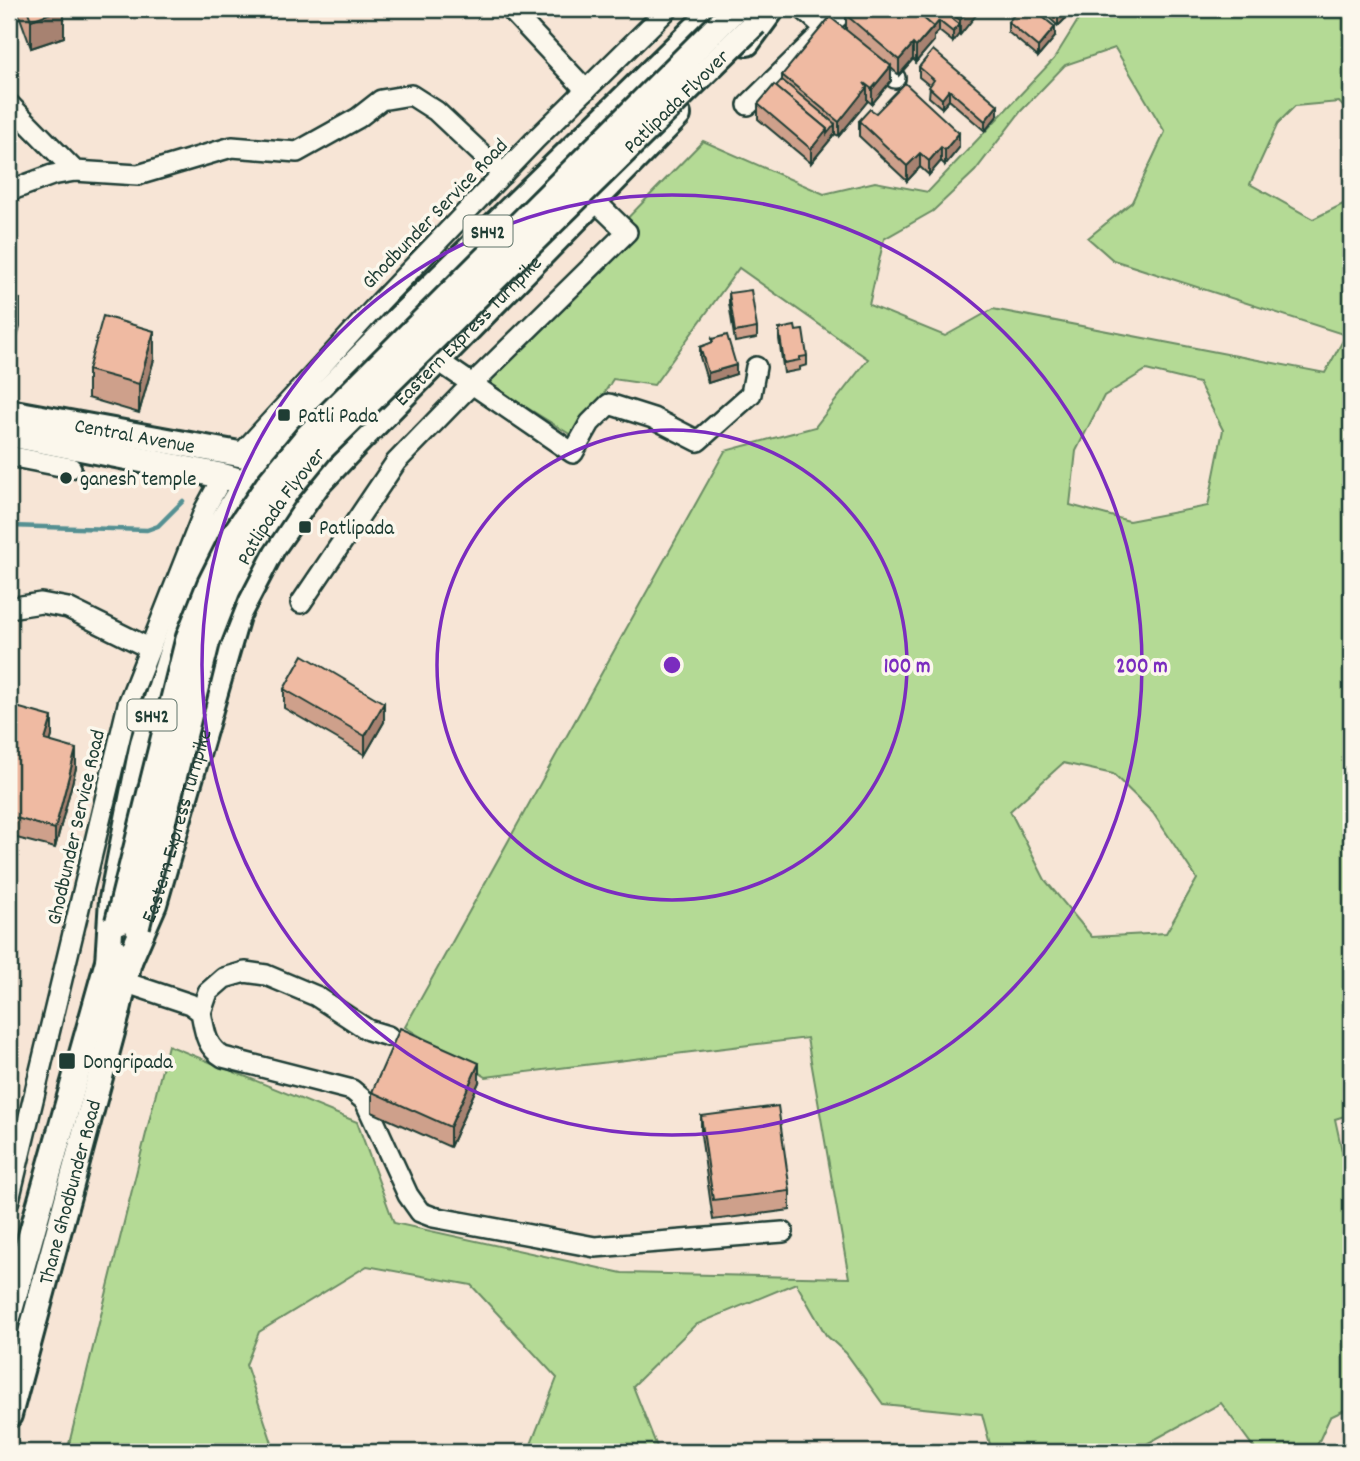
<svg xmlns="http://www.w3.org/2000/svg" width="1360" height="1461" font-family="Dekko,sans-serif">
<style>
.green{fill:#b4da95;stroke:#6a8c64;stroke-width:2;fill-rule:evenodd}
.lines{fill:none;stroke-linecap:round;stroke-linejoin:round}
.stream{stroke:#549092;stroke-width:4.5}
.minor-casing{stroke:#1f3d34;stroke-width:24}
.major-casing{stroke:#1f3d34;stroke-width:30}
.minor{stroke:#fbf7ec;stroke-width:19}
.major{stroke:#fbf7ec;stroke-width:24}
.major-bridge-casing{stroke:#1f3d34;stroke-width:30;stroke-linecap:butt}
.major-bridge{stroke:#fbf7ec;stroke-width:24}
.wall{fill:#cea08b;stroke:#1f3d34;stroke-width:2}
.shaded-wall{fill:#a78271;stroke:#1f3d34;stroke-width:2}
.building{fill:#efbaa2;stroke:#1f3d34;stroke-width:2}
.ring{fill:none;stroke:#7b2cbf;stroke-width:3.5}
.poi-dot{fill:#1f3d34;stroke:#fbf7ec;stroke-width:2.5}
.labels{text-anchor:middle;stroke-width:7;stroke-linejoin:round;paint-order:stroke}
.shield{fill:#fbf7ec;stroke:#61756b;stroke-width:2}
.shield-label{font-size:19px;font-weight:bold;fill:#1f3d34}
.street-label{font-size:21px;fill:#1f3d34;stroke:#fbf7ec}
.poi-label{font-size:21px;fill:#1f3d34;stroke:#fbf7ec;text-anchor:start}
.centre{fill:#7b2cbf;stroke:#fbf7ec;stroke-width:3.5}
.ring-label{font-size:21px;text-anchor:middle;font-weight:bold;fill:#7b2cbf;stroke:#fbf7ec;stroke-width:7;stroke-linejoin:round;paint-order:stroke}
</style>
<rect width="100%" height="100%" fill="#f7e5d6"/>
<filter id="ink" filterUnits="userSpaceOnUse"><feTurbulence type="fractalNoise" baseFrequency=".0143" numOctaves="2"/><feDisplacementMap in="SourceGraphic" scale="14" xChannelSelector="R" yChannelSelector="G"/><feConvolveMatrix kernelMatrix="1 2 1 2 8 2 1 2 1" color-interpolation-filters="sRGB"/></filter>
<g filter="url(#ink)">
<path class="green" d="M1085 9H1351V115L1339 102 1295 106 1278 123 1250 184 1313 219 1351 200V1114L1335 1119 1351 1192V1407L1330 1417 1314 1452H1257L1221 1403 1132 1452H992L982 1414 883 1404 846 1353 826 1335 796 1283 695 1325 633 1386 659 1452H528L557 1378 471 1285 367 1266 259 1332 246 1365 275 1452H146L139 1450 135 1452H67L168 1045 357 1122 394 1223 622 1273 849 1278 807 1038 486 1077 405 1027 725 451 815 427 868 359 739 268 654 385 613 379 576 438 474 375 703 141 824 194 875 182 928 192 1054 59ZM1115 48 1165 132 1132 202 1088 238 1113 260 1346 335 1325 373 993 309 945 336 869 305 884 239 933 211 975 171 1021 111 1065 65ZM1146 370 1199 383 1223 430 1208 506 1129 521 1070 505 1076 451 1104 396ZM1063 763 1113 774 1153 813 1197 879 1166 933 1092 937 1045 880 1010 811Z"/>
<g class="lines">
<polyline class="stream" points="9,526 147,530 158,526 183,501"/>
<defs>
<g id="minor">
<polyline points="510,9 586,90"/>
<polyline points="803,9 825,28"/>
<polyline points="872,58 895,78"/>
<polyline points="9,104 75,171"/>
<polyline points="748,105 846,9"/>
<polyline points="9,191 52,175 75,171 138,175 232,147 297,152 358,118 381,100 411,95 436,111 503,174"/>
<polyline points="437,360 573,453 590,423 609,404 653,418 698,441 751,394 756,367"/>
<polyline points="240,455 379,303 536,139 668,9"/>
<polyline points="9,456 71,468"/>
<polyline points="301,603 396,462 461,395 627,232 594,200"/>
<polyline points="9,608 41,603 68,608 149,648"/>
<path d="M124 982 190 1004 201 1012C205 1031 205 1046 223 1057L352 1090 365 1101 408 1195 420 1212 433 1217 595 1247 783 1232"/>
<polyline points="201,1012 208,992 224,978 245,972 266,975 316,996 368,1030 388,1036"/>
<polyline points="9,1200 128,704 205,509 223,476"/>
</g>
<g id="major">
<polyline points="747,43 772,9"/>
<path id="s1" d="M9 412 261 458 272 464"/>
<polyline points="9,434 223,476 258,486"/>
<polyline points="108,963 112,899 143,743 173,648 199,576 220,525 246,482 261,458 389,328 704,20 721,9"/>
<path id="s2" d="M127 966 154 904 237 616 273 547 317 485 353 447 678 115"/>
<polyline points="9,1314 112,947"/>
<path id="s3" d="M9 1415 118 1010 131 952"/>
</g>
</defs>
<use href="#minor" class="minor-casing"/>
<use href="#major" class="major-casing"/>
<use href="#minor" class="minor"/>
<use href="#major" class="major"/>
<defs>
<g id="major-bridge">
<polyline points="118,922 189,637 210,584 236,532 270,482 307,437 735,9"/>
<path id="s4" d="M137 926 207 642 227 591 253 541 285 493 321 449 755 23"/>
</g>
</defs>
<use href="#major-bridge" class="major-bridge-casing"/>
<use href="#major-bridge" class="major-bridge"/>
</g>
<g class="wall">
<polygon points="9,9 64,9 64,37 31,48 19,15"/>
<polygon points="851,9 980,9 980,10 960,35 959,34 953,42 939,31 934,36 934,41 916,62 913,59 899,75 891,68 891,81 872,104 867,100 867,102 839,136 835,134 811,163 758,119 758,104 782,80 782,75 846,30 846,15"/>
<polygon points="1040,9 1075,9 1058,26"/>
<polygon points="1008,22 1055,37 1038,57 1008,32"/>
<polygon points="919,67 998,115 985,131 949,100 942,108 929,97 930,86 919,77"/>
<polygon points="876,113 959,148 945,165 941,161 929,175 920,167 907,181 859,136 859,121"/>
<polygon points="729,293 757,328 757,338 735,342 729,303"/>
<polygon points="779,329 796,331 807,356 807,365 800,367 800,370 784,373 779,339"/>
<polygon points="712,339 736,374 708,383 700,357 700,347 712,343"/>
<polygon points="154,359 139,413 88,398 88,370"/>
<polygon points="284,689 384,722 365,755 284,708"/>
<polygon points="9,705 52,736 50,742 76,768 55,848 9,836"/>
<polygon points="479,1082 450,1147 372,1112 372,1092"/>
<polygon points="701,1116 790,1191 790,1210 713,1220 701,1135"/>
</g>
<g class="shaded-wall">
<polygon points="9,9 19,9 19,15 9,35"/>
<polygon points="62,9 64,9 64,37 31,48 31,20"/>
<polygon points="970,9 980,9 980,10 960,35 960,20"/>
<polygon points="1061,9 1075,9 1058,26 1058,12"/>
<polygon points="939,21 939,31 934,36 934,41 916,62 916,47"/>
<polygon points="959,24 959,34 953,42 953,32"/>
<polygon points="1055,27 1055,37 1038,57 1038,47"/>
<polygon points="913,44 913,59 899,75 899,60"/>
<polygon points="891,66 891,81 872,104 872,89"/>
<polygon points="867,87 867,102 839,136 839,122"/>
<polygon points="949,90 949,100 942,108 942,99"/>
<polygon points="998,105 998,115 985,131 985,121"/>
<polygon points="835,124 835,134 811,163 811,149 827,129"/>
<polygon points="959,133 959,148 945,165 945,150"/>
<polygon points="941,147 941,161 929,175 929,161"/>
<polygon points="920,153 920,167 907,181 907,166"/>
<polygon points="20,299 20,327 9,368 9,339"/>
<polygon points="154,331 154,359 139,413 139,384"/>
<polygon points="736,365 736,374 708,383 708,373"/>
<polygon points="384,703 384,722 365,755 365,736"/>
<polygon points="52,717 52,736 45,760 45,740"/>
<polygon points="76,749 76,768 55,848 55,829"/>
<polygon points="479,1063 479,1082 450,1147 450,1127"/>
</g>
<g class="building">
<polygon points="27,9 62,9 31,20"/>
<polygon points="851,9 913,9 934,26 916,47 913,44 899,60 846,15"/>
<polygon points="913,9 940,9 959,24 953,32 939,21 934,27"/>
<polygon points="946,9 970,9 960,20"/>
<polygon points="1019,9 1033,9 1055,27 1038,47 1008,22"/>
<polygon points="830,17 891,66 872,89 864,83 867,87 839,122 782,75"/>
<polygon points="933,50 998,105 985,121 949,90 942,99 929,87 934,80 919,67"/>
<polygon points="782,80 835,124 827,134 827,129 776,87"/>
<polygon points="905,83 959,133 945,150 941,147 929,161 920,153 907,166 859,121 870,109 876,113"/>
<polygon points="774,85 827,129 811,149 758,104"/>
<polygon points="751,290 757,328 735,332 729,293"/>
<polygon points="9,296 20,299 9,339"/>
<polygon points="103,316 154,331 139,384 88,370"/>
<polygon points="795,326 796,331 803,330 807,356 800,357 800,360 784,363 779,329"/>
<polygon points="727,335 736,365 708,373 700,347 713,342 712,339"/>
<polygon points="303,655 384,703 365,736 284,689"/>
<polygon points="9,705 52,717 45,740 76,749 55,829 9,816"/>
<polygon points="400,1028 479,1063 450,1127 372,1092"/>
<polygon points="778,1106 790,1191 713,1200 701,1116"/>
</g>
</g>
<g class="ring">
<circle cx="672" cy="665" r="235"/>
<circle cx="672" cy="665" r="470"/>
</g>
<g class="poi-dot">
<rect x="277" y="408" width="14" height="14" rx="3.5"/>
<circle cx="66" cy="478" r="7"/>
<rect x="298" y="520" width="14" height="14" rx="3.5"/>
<rect x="58" y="1052" width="18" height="18" rx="3.5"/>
</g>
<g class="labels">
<g class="shield">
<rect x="463.5" y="215.5" width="49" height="31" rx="5"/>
<rect x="127.5" y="699.5" width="49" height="31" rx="5"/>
</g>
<g class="shield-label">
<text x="488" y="238">SH42</text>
<text x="152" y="722">SH42</text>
</g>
<g class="street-label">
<text dy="7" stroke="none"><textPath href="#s4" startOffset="1015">Patlipada Flyover</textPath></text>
<text transform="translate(434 213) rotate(-46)" y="7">Ghodbunder Service Road</text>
<text dy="7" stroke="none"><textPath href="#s2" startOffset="737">Eastern Express Turnpike</textPath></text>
<text dy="7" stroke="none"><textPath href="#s1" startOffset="128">Central Avenue</textPath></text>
<text dy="7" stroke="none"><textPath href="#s4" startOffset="448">Patlipada Flyover</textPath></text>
<text dy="7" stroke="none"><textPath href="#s2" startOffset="149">Eastern Express Turnpike</textPath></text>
<text transform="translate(75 827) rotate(-77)" y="7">Ghodbunder Service Road</text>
<text dy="7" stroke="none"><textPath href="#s3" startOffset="231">Thane Ghodbunder Road</textPath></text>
</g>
<g class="poi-label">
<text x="298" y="422">Patli Pada</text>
<text x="80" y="485">ganesh temple</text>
<text x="319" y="534">Patlipada</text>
<text x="83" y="1068">Dongripada</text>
</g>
</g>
<circle cx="672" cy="665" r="10" class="centre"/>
<g class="ring-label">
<text x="907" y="672">100 m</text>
<text x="1142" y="672">200 m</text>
</g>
<rect width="1360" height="1461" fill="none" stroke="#fbf7ec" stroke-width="35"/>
<rect x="18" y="18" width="1325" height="1426" fill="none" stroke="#1f3d34" stroke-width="2.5" filter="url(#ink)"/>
</svg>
